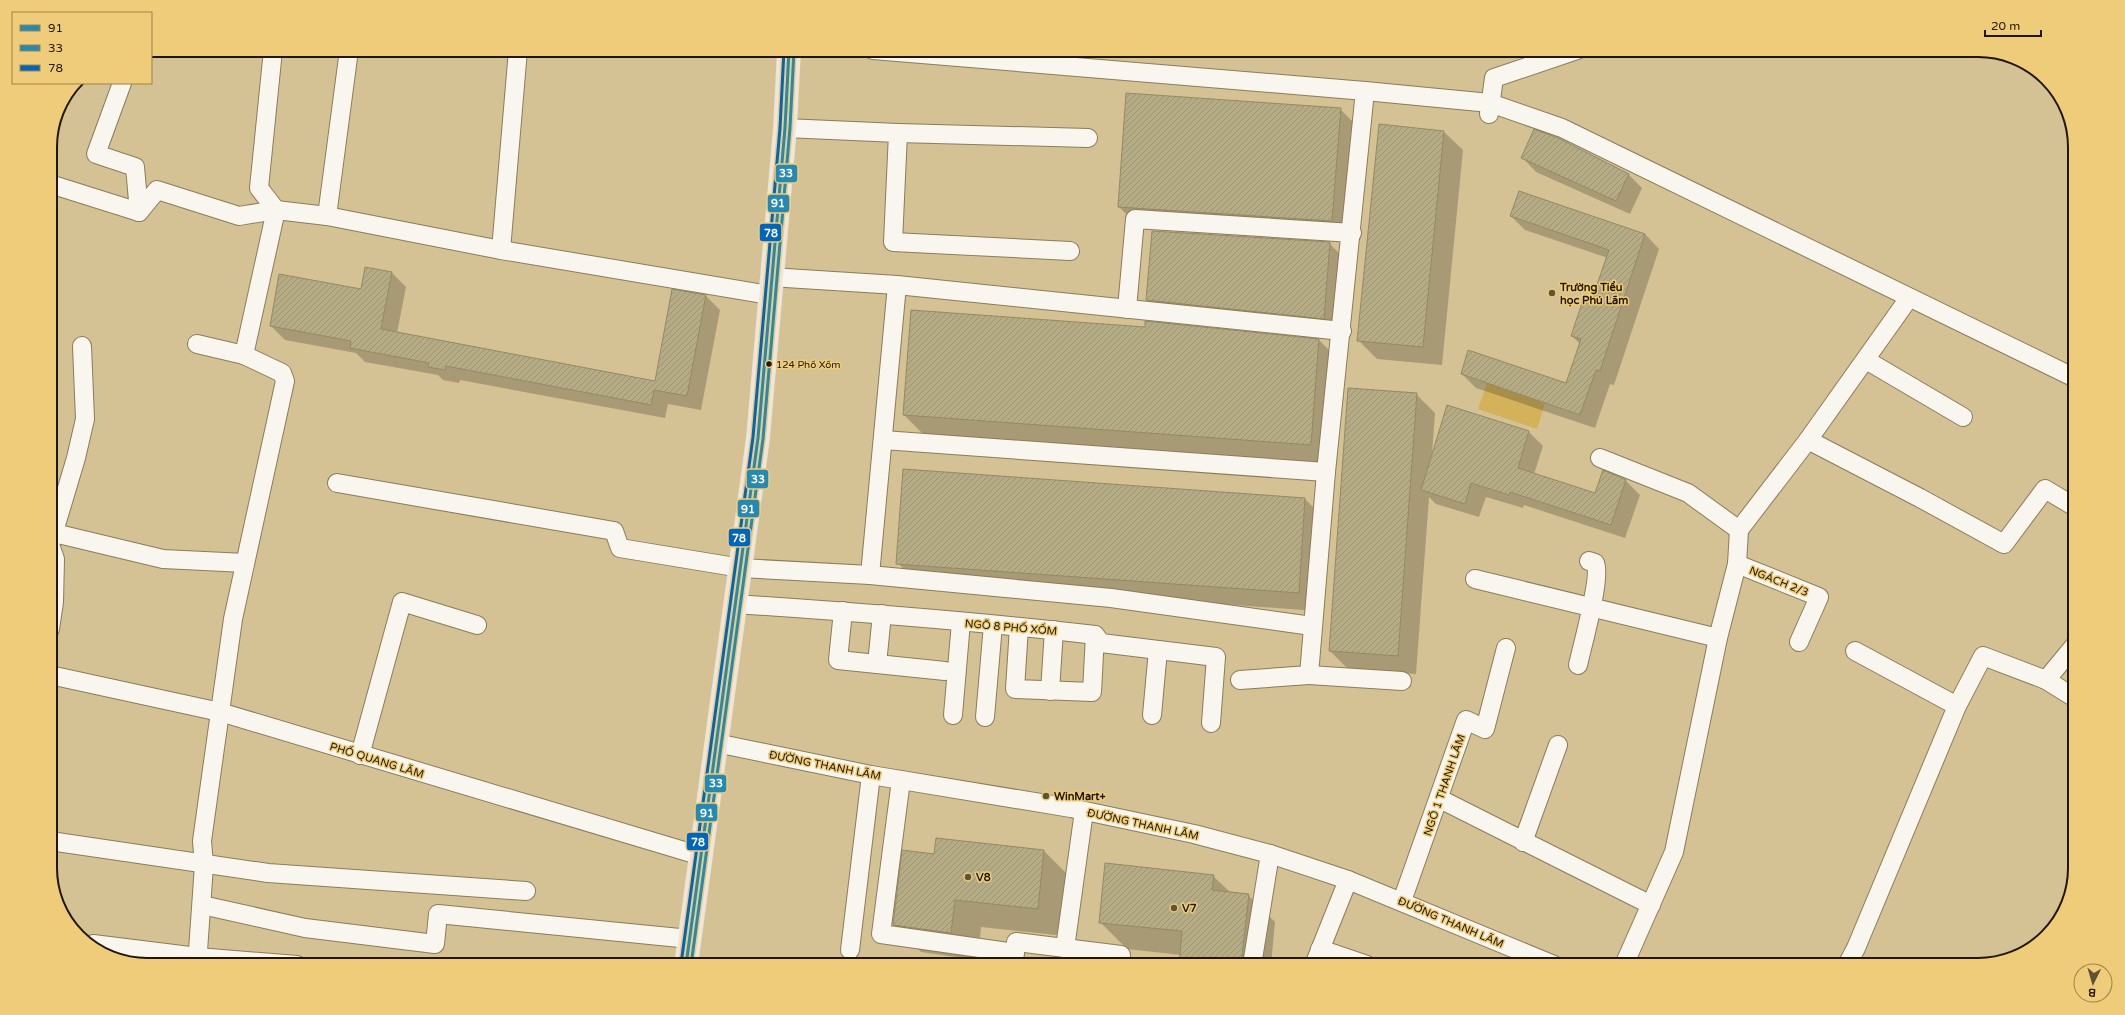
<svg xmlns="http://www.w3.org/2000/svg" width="2125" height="1015" font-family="'Varela Round',sans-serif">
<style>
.grass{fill:#d3b25a}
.shadow{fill:#0003}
.building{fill:url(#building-hatch);stroke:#938a64}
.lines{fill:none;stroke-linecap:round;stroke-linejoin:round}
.minor-casing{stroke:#8a7d5b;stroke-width:20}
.highway-casing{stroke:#ece3cf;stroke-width:24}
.minor{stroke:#f9f6ef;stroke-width:18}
.highway{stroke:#efe5dd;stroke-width:22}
.bus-1-casing{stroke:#efcc79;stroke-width:6}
.bus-2-casing{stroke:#efcc79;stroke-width:6}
.bus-3-casing{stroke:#efcc79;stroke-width:6}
.bus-1{stroke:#2589b2;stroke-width:3}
.bus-2{stroke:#2589b2;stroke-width:3}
.bus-3{stroke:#0065bd;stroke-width:3}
.poi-dot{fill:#605234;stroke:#efcc79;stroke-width:1.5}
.bus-dot{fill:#211600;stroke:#efcc79;stroke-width:1.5}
.labels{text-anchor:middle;stroke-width:3;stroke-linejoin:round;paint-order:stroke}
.bus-label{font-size:10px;fill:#211600;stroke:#efcc79;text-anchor:start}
.poi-label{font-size:11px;font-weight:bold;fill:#211600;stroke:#efcc79;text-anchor:start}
.street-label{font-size:11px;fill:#211600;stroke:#efcc79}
.rim{fill:none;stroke:#211600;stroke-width:2}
.line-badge{stroke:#efcc79;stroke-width:1.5}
.badge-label{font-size:11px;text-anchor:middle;font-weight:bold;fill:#fff}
</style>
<defs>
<pattern id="building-hatch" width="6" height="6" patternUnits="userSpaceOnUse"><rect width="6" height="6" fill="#b5ac86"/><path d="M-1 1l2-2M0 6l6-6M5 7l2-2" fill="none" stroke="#9b9372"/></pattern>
</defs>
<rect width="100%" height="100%" fill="#d4c194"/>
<polygon class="grass" points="1487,383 1545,403 1537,429 1478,409"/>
<g class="shadow">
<polygon points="1340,109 1359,128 1351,240 1138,225 1119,207"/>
<polygon points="1444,132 1463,150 1442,365 1377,359 1358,340"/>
<polygon points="1522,157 1628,174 1642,188 1630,214 1536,172"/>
<polygon points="1519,192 1645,234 1659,249 1614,385 1610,384 1595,428 1476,388 1462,374 1566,385 1580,344 1572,336 1593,300 1608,258 1525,230 1511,216"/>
<polygon points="1329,243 1348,262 1342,337 1166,319 1148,300"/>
<polygon points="392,273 406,287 397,333 656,382 673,290 706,296 720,310 701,410 668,404 665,418 460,380 459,383 443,380 438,375 365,362 356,353 285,340 271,326 362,290"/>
<polygon points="1319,340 1338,359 1330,463 923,434 904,415"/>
<polygon points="1416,394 1435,413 1432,454 1529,432 1543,446 1534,474 1596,494 1626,481 1640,495 1625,538 1524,505 1523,508 1486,497 1479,517 1436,504 1429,497 1416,674 1348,669 1330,651"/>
<polygon points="1305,499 1324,518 1317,611 916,582 898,563"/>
<polygon points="1044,851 1071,878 1065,936 981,927 978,960 921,952 894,925 935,855"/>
<polygon points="1213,876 1231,893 1248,895 1275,922 1271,965 1180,965 1181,955 1127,949 1100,922"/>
</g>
<g class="building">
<polygon points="1126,93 1341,108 1332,221 1118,207"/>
<polygon points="1379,124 1444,131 1423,347 1357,341"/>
<polygon points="1534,129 1558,138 1629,174 1616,201 1521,158"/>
<polygon points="1519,191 1645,234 1600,371 1596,370 1580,415 1461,374 1468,350 1566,383 1581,339 1571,336 1584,297 1592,299 1609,250 1510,216"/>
<polygon points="1152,231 1330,242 1324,319 1146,300"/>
<polygon points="365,267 392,272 381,329 655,381 672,289 706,295 687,396 654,390 651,405 446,366 445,370 428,367 429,363 350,348 351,341 270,326 279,274 361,289"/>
<polygon points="911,310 1145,327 1145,321 1319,339 1311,445 903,415"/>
<polygon points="1348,388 1417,393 1398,656 1329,651"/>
<polygon points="1447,405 1529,431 1518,468 1595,493 1603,470 1626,480 1611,525 1510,492 1509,495 1471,483 1465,504 1421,490"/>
<polygon points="903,469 1305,498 1299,593 896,564"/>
<polygon points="936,838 1044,850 1038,909 955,900 951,933 893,925 902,850 934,854"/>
<polygon points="1105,863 1214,875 1212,890 1249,894 1241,965 1179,965 1182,931 1099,923"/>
</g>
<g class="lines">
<defs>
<g id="minor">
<polyline points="273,50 259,188 276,210"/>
<polyline points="873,50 1365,91 1490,103 1562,128 2075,378"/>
<polyline points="122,83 96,154 135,167 139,212"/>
<polyline points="1489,114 1494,78 1577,50"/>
<polyline points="785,128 898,133 893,242 1070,251"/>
<polyline points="898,133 1088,138"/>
<polyline points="50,184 139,212 157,190 239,216 276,210 327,216 501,250 769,295"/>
<polyline points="327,216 349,50"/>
<polyline points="501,250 518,50"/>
<polyline points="770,277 897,285 1342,331"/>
<polyline points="1127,309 1135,219 1352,233"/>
<polyline points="197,344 244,355"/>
<polyline points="1866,360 1963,417"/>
<polyline points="883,440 1326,472"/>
<polyline points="1808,440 1909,298"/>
<polyline points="1600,458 1688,493 1739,530"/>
<polyline points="337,483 614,531 620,548 741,568 870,575 1111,598 1312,626"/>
<polyline points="50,532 163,559 245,563"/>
<polyline points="1737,564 1819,597 1799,642"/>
<polyline points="870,575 897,285"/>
<polyline points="1475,579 1718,638"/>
<path d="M735 604C855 612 975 621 1095 635L1101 643 1216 657 1211 723"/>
<polyline points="843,611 838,660 945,671"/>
<polyline points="1019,627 1015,689 1092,692 1095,635"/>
<polyline points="50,629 54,602 55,559 50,545 76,458 85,419 82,346"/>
<polyline points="1855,651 1957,706"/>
<polyline points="877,664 882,614"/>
<path d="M1578 665C1582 647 1602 575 1595 563L1589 561"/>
<polyline points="50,675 220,712 701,856"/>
<polyline points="1309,675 1402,681"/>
<polyline points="1240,680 1309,675 1326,472 1365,91"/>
<polyline points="2046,680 2075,645"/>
<polyline points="1050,691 1054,630"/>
<polyline points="953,715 961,622"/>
<polyline points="1152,715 1158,650"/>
<polyline points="985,717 993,625"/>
<polyline points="716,743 871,775 1071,808 1194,834 1270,854 1348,880 1554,965"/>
<polyline points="360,755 402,602 477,625"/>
<polyline points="901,780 881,934 1015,953"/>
<polyline points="1440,799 1651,905"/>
<polyline points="50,841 268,873 526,891"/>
<polyline points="1523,842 1558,745"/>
<polyline points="1402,901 1466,720 1485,729 1506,648"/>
<polyline points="202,905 305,928 435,944 438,914 690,939"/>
<polyline points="93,944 198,957 297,965"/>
<polyline points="1065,948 1084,811"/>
<polyline points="1320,949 1367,965"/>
<polyline points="850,950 871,775"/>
<polyline points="1014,960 1016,942 1121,955 1120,965"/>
<polyline points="197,965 204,865 202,841 233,619 285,381 282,373 244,355 276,210"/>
<polyline points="1252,965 1270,854"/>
<polyline points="1314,965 1348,880"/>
<polyline points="1624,965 1674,852 1718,638 1737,564 1739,530 1808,440 1920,498 2004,544 2045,489 2075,507"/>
<polyline points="1847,965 1856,948 1957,706 1983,656 2046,680 2075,698"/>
</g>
<polyline id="highway" points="686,965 758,438 785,128 789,50"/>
</defs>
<use href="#minor" class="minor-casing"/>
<use href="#highway" class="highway-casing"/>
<use href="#minor" class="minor"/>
<use href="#highway" class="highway"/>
<defs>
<polyline id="bus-1" points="686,965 758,438 785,128 789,50"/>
<polyline id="bus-2" points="691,965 763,439 790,128 794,50"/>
<polyline id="bus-3" points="681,964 753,437 780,128 784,50"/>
</defs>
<use href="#bus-1" class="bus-1-casing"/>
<use href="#bus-2" class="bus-2-casing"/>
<use href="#bus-3" class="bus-3-casing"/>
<use href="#bus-1" class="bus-1"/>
<use href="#bus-2" class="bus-2"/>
<use href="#bus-3" class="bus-3"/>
</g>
<g class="poi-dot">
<circle cx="1552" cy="293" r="4"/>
<circle cx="1046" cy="796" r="4"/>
<circle cx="968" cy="877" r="4"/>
<circle cx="1174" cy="908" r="4"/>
</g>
<circle class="bus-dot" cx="769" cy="364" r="3.5"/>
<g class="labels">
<g class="bus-label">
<text x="776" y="368">124 Phố Xốm</text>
</g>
<g class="poi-label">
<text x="1560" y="291">Trường Tiểu<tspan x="1560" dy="13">học Phú Lãm</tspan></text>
<text x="1054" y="800">WinMart+</text>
<text x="976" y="881">V8</text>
<text x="1182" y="912">V7</text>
</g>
<g class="street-label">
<text transform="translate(1779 581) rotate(22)" y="4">NGÁCH 2/3</text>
<text transform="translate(1011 627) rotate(5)" y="4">NGÕ 8 PHỐ XỐM</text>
<text transform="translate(377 760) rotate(17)" y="4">PHỐ QUANG LÃM</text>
<text transform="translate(825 765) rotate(11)" y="4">ĐƯỜNG THANH LÃM</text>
<text transform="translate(1444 785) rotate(-71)" y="4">NGÕ 1 THANH LÃM</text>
<text transform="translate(1143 824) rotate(12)" y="4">ĐƯỜNG THANH LÃM</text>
<text transform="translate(1451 922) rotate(23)" y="4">ĐƯỜNG THANH LÃM</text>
</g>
</g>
<path d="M0 0H2125V1015H0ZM147 57H1978A90 90 0 0 1 2068 147V868A90 90 0 0 1 1978 958H147A90 90 0 0 1 57 868V147A90 90 0 0 1 147 57Z" fill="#efcc79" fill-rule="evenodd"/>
<path class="rim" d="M147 57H1978A90 90 0 0 1 2068 147V868A90 90 0 0 1 1978 958H147A90 90 0 0 1 57 868V147A90 90 0 0 1 147 57Z"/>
<g class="line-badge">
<rect x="775" y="164" width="23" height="19" rx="4" fill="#2589b2"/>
<rect x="767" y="194" width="23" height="19" rx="4" fill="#2589b2"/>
<rect x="759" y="223" width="23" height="19" rx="4" fill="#0065bd"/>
<rect x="746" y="469" width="23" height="20" rx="4" fill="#2589b2"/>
<rect x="737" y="499" width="23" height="19" rx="4" fill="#2589b2"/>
<rect x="728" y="528" width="23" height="19" rx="4" fill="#0065bd"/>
<rect x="704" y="774" width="23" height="19" rx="4" fill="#2589b2"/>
<rect x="695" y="803" width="23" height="19" rx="4" fill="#2589b2"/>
<rect x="686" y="832" width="23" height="19" rx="4" fill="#0065bd"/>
</g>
<g class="badge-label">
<text x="786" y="177">33</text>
<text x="778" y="207">91</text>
<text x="771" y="237">78</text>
<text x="758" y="483">33</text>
<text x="748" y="513">91</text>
<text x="739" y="542">78</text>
<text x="716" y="787">33</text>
<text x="707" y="817">91</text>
<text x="698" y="846">78</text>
</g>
<rect x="12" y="12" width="140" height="72" fill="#efcc79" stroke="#9d8349"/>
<rect x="20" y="25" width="20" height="6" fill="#2589b2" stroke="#9d8349"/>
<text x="48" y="32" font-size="12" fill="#211600">91</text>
<rect x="20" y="45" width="20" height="6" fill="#2589b2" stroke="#9d8349"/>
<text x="48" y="52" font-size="12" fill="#211600">33</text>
<rect x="20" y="65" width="20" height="6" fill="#0065bd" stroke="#9d8349"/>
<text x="48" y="72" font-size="12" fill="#211600">78</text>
<g transform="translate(2093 983) rotate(185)"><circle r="19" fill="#efcc79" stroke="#9d8349"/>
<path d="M0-3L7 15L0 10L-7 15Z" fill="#605234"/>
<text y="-6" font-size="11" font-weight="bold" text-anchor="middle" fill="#211600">B</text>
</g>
<path d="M1985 30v6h56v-6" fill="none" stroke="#211600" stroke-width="2"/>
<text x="1991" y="30" font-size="12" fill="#211600" stroke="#efcc79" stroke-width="3" paint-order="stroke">20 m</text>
</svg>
